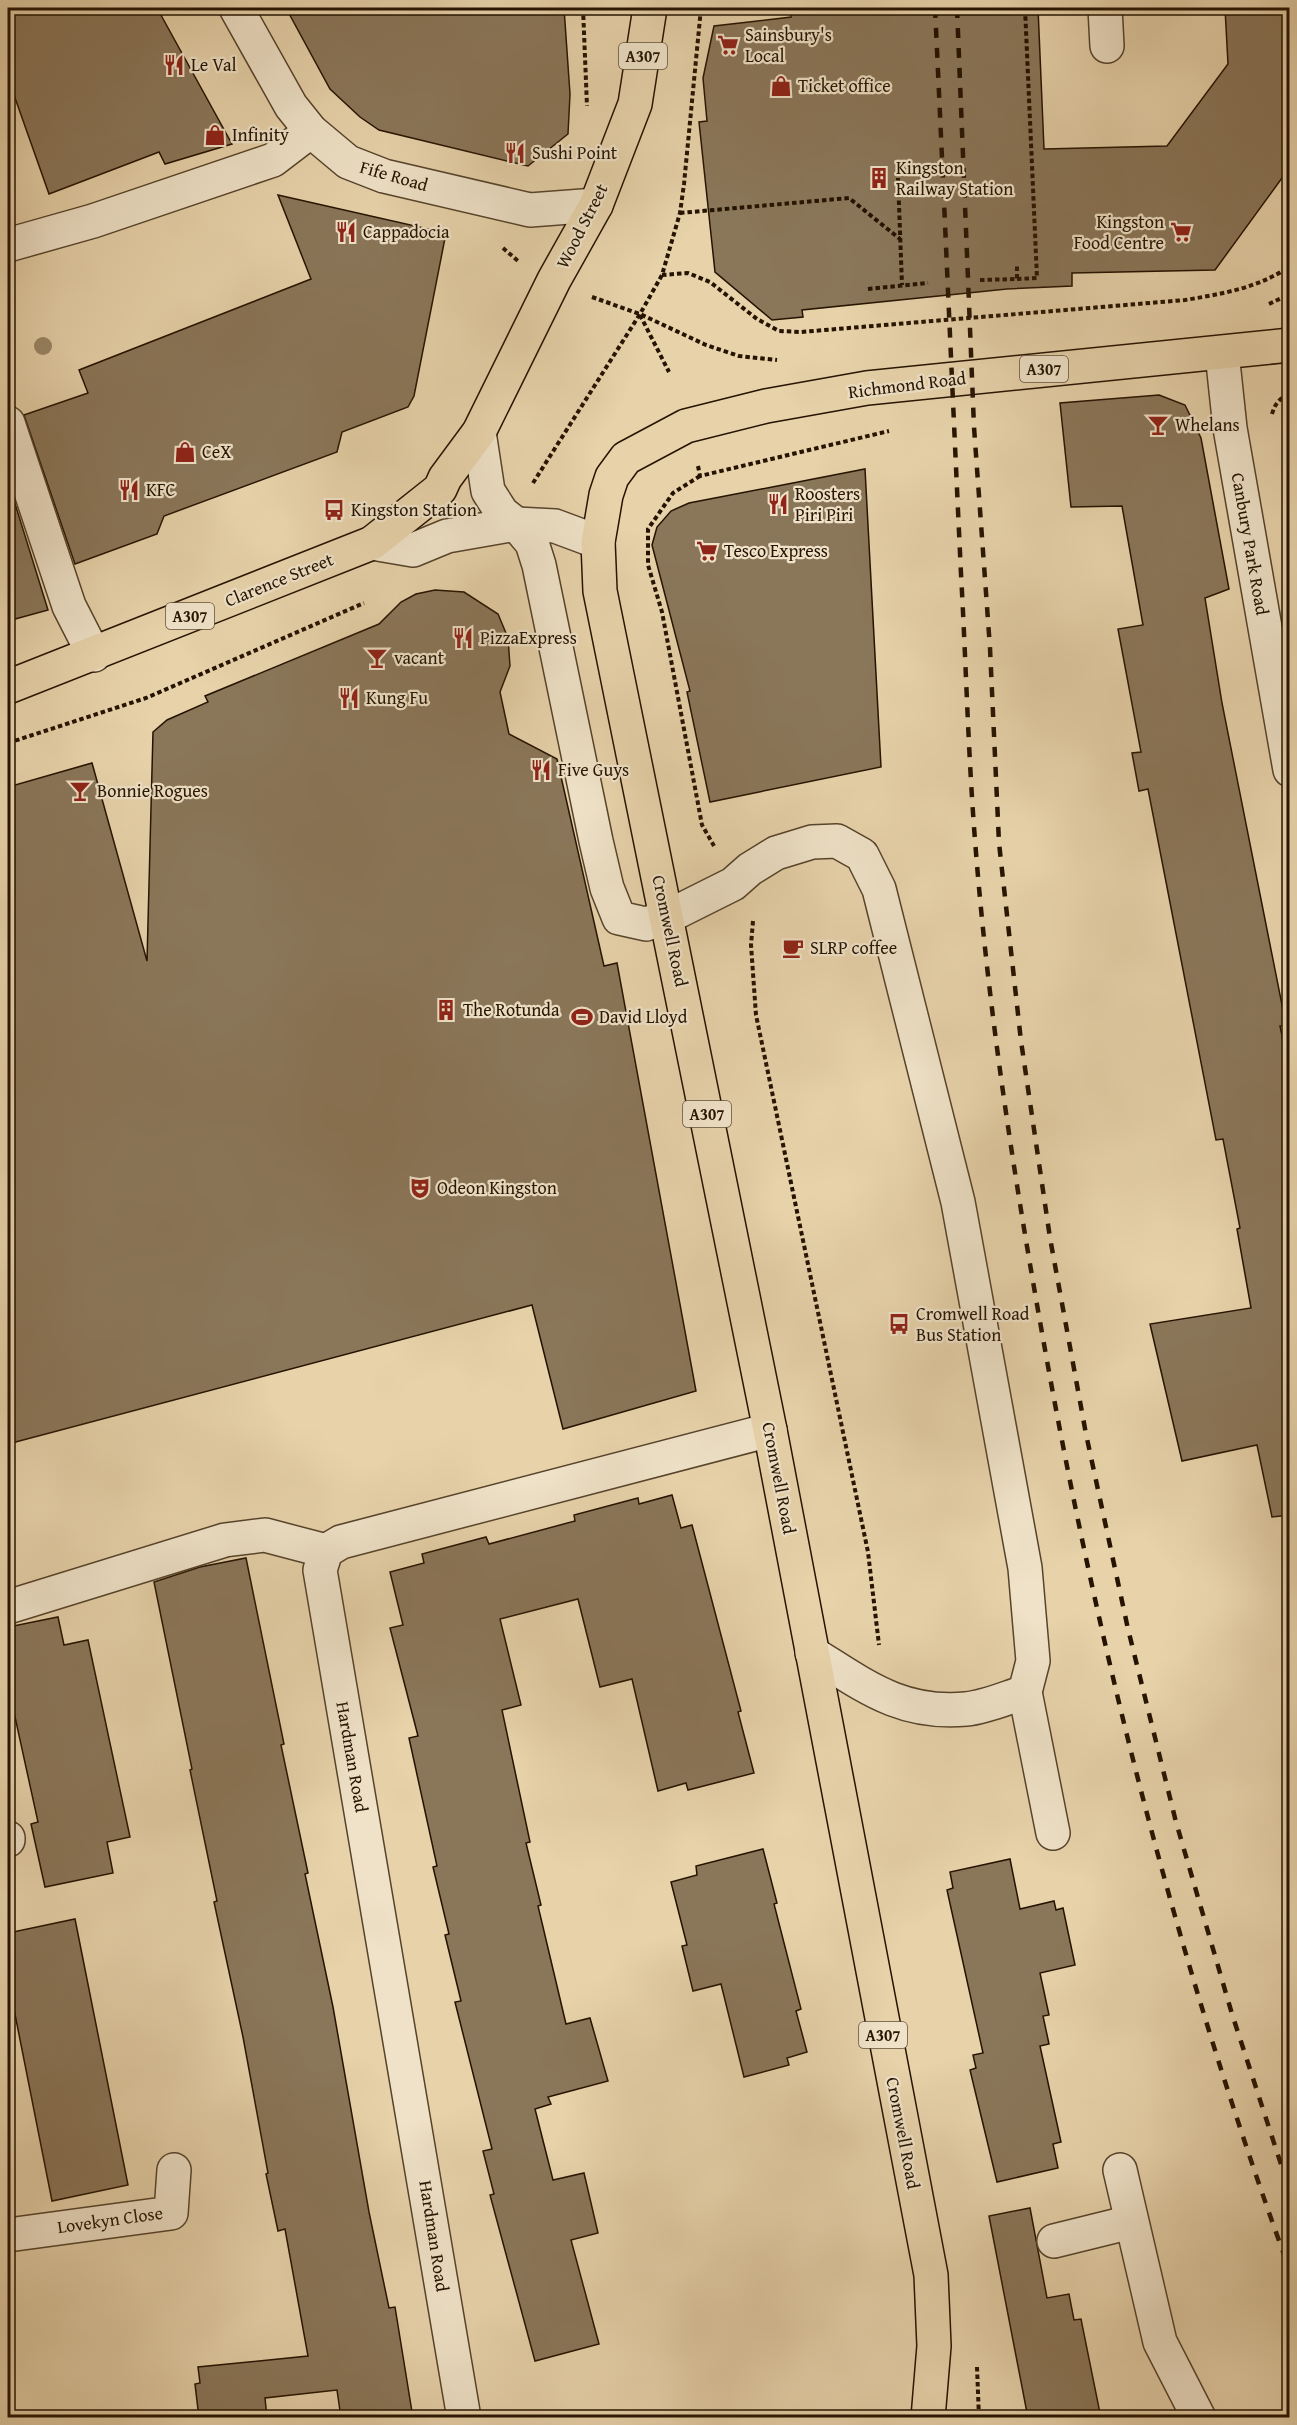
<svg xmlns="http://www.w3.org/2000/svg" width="1297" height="2425" font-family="'Gentium Book Plus',serif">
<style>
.building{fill:#8a7659;stroke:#251301;stroke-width:1.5}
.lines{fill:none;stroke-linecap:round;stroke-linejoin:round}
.minor-casing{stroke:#56432b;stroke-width:36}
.major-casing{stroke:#251301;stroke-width:36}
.path{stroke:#251301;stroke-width:4;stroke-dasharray:4.5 3;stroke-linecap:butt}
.minor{stroke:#efe2c8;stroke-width:33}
.major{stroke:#e7d2aa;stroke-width:33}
.rail{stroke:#251301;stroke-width:4.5;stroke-dasharray:10 10;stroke-linecap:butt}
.tree{fill:#9b8868}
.labels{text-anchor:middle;stroke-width:4.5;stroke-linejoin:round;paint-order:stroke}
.shield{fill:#efe2c8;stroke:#62513d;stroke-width:1.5}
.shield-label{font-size:16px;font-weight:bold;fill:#251301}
.poi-label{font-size:18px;fill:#251301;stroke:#efe2c8;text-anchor:start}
.street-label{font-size:18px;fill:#251301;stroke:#efe2c8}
</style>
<rect width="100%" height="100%" fill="#e7d2aa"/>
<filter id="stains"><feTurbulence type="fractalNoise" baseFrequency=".00333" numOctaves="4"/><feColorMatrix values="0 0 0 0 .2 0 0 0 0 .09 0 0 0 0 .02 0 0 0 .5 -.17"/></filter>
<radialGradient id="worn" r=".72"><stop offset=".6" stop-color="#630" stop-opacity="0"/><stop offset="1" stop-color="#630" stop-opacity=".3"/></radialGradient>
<g class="building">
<polygon points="8,8 157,8 232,144 165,164 159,152 49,194 8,78"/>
<polygon points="286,8 564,8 570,94 568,134 528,166 379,130 360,117 330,89"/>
<polygon points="790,8 1038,8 1044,149 1167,146 1228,64 1225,8 1290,8 1290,167 1215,270 1072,273 1072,286 1007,289 802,310 803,317 772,320 715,272 699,122 707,121 703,78 714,26 791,17"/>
<polygon points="278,195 446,233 414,396 408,407 342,432 337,452 164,516 157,534 75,564 24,415 88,393 79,370 311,279"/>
<polygon points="1159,395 1185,405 1201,438 1229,589 1205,598 1222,703 1286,1025 1280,1026 1290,1072 1290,1515 1272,1517 1257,1445 1182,1461 1150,1324 1251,1308 1237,1229 1240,1228 1223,1139 1216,1140 1148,789 1139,791 1132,753 1141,752 1118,629 1143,625 1122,506 1071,507 1060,403"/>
<polygon points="865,469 881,767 710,802 687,692 690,691 652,545 657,527 671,511 689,503"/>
<polygon points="8,481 48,610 8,621"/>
<polygon points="435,590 464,592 498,614 508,638 510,666 500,692 509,734 557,759 604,966 617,963 696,1391 563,1429 532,1305 8,1444 8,787 92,763 147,961 153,732 167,720 208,702 205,696 379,624 401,602 416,594"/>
<polygon points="672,1495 681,1528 692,1525 741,1711 738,1712 754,1773 688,1790 686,1783 658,1791 632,1679 600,1687 578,1599 500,1619 521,1705 502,1710 530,1842 526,1843 541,1905 538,1906 566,2024 590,2018 608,2081 548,2097 551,2104 535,2109 553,2180 584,2173 598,2233 571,2240 599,2344 535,2361 490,2195 494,2194 483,2151 492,2149 455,2002 461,2001 445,1935 449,1934 433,1867 437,1866 409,1738 418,1736 390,1628 403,1625 390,1572 424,1563 422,1554 486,1537 489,1544 575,1521 574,1515 638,1498 639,1504"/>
<polygon points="246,1558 284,1744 281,1745 308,1873 305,1874 333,2007 369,2212 389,2308 395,2307 413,2418 341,2418 337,2390 265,2398 267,2418 199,2418 195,2384 200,2383 198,2367 308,2356 285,2229 278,2231 266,2174 268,2173 243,2037 214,1902 217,1901 190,1770 192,1769 154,1582 200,1567"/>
<polygon points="58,1617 64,1645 88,1640 130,1837 107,1842 113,1873 45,1887 31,1824 38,1822 8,1685 8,1627"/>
<polygon points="763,1849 777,1903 774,1904 801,2009 796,2011 807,2052 787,2058 789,2065 744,2077 721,1984 693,1991 682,1946 687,1945 671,1882 697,1875 696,1866"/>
<polygon points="1010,1859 1020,1909 1054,1901 1056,1910 1063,1908 1075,1965 1040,1973 1049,2015 1043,2016 1049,2044 1040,2046 1061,2142 1053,2144 1058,2168 997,2182 970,2070 976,2068 973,2055 983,2053 947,1890 953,1888 950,1872"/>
<polygon points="75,1919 128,2185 52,2201 8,1979 8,1933"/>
<polygon points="1030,2208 1047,2298 1069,2294 1074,2320 1081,2319 1101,2418 1028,2418 989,2216"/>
</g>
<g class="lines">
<defs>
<g id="minor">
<polyline points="236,8 291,106 311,131 348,162 384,176 530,210 596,205"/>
<polyline points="1105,8 1107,46"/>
<polyline points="8,245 93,221 273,160 311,131"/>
<polyline points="1222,353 1230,428 1290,770"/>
<polyline points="8,423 69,606 94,655"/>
<path d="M479 432 488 491 502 513 516 524 532 543 539 565 596 841 607 888 619 918 646 924 667 917 733 884 750 869 776 853 812 842 837 841 862 855 879 889 958 1202 1025 1568 1033 1661 1025 1692C1006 1698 986 1707 966 1709 901 1715 865 1686 812 1653"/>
<polyline points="372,543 413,550 447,536 516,524 555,526 598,542"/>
<polyline points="8,1607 225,1540 265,1535 326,1551"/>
<polyline points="1025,1692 1053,1833"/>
<polyline points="8,1838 8,1840"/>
<polyline points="1120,2170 1160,2342 1199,2418"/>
<polyline points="8,2235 171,2213 174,2170"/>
<polyline points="1054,2241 1131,2222"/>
<polyline points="464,2418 320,1570 326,1551 341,1542 770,1430"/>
</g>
<g id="major">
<polyline points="8,687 372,543 440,489 445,478 479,432 554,280 596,205 635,104 650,8"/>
<polyline points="928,2418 934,2346 931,2275 770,1430 600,591 598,542 606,495 612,477 626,458 686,426 766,406 867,388 1290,345"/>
</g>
</defs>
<use href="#minor" class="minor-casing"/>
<use href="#major" class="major-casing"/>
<g class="path">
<polyline points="583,8 587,106"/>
<polyline points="898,178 902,285"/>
<polyline points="680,213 849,198 900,239"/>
<polyline points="503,248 518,261"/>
<path d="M662 275 688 273 710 282 757 319 779 331 801 332 1185 300C1221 294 1259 288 1290 266"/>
<polyline points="1017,279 1037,278 1025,8"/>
<polyline points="980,280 1017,279 1017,265"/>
<polyline points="868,289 928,283"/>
<polyline points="592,297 640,314 706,345 739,356 777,360"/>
<polyline points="1269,304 1290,294"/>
<polyline points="640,315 669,372"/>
<path d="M1272 414C1275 404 1279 398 1290 394"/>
<polyline points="698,466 700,476 889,431"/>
<polyline points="700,476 673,493 648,529 648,565 662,612 702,825 714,846"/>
<polyline points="533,483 640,314 662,275 680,213 684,184 701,8"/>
<polyline points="8,743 146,698 364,603"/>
<polyline points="753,921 751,945 756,1015 868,1552 879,1645"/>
<polyline points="977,2367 979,2418"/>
</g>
<use href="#minor" class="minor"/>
<use href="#major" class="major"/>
<g class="rail">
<path d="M935 8C944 196 952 385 961 574 966 662 968 751 975 840 988 1009 1014 1177 1044 1344 1100 1658 1180 1971 1290 2271"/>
<polyline points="957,8 974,427 990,648 999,843 1021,1041 1050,1238 1086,1434 1128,1629 1176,1822 1232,2014 1290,2192"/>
</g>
</g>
<circle class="tree" cx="43" cy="346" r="9"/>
<defs>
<symbol id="supermarket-bare" viewBox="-9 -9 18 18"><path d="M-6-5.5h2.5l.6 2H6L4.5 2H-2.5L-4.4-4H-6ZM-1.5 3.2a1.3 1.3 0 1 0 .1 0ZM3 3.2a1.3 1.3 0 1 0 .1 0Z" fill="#8f2418" stroke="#efe2c8" stroke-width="2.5" paint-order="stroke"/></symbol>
<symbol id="restaurant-bare" viewBox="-9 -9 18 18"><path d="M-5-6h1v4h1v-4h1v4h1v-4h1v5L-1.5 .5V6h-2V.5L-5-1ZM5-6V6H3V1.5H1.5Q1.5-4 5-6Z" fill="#8f2418" stroke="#efe2c8" stroke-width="2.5" paint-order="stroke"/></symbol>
<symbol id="shop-bare" viewBox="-9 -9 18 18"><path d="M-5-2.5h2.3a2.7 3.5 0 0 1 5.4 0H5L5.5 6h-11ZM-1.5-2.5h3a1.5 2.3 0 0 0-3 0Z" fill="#8f2418" stroke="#efe2c8" stroke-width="2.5" paint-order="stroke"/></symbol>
<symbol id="building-bare" viewBox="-9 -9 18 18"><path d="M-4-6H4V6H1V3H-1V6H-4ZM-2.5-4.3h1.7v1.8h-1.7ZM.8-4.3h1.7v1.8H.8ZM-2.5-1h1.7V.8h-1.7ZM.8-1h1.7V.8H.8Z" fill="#8f2418" stroke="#efe2c8" stroke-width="2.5" paint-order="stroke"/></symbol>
<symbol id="bar-bare" viewBox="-9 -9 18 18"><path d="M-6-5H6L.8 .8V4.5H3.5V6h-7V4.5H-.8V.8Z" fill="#8f2418" stroke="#efe2c8" stroke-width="2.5" paint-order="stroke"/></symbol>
<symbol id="bus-bare" viewBox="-9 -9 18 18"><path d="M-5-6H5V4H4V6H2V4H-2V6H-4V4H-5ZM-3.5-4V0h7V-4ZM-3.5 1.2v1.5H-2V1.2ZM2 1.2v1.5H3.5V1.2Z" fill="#8f2418" stroke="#efe2c8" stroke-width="2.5" paint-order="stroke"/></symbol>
<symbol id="cafe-bare" viewBox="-9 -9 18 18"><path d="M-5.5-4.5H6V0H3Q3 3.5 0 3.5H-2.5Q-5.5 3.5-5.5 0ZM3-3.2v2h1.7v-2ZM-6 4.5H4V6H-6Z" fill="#8f2418" stroke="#efe2c8" stroke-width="2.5" paint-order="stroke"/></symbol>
<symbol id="stadium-bare" viewBox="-9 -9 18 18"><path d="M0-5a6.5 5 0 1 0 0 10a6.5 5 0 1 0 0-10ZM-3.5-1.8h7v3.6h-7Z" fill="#8f2418" stroke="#efe2c8" stroke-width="2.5" paint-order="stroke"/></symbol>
<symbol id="theatre-bare" viewBox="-9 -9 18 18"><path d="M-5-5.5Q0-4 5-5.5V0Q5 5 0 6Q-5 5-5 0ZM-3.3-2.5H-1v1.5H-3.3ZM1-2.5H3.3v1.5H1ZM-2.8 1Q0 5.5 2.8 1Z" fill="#8f2418" stroke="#efe2c8" stroke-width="2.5" paint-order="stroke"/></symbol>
</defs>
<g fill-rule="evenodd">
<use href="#supermarket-bare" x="713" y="30" width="30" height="30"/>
<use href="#restaurant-bare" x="159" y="50" width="30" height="30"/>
<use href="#shop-bare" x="766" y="71" width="30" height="30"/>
<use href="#shop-bare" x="200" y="120" width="30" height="30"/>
<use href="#restaurant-bare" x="500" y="138" width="30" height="30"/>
<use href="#building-bare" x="864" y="163" width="30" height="30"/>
<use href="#restaurant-bare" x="331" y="217" width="30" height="30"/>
<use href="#supermarket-bare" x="1166" y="217" width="30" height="30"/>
<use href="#bar-bare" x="1143" y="410" width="30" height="30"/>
<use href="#shop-bare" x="170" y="437" width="30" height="30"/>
<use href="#restaurant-bare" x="114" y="475" width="30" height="30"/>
<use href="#restaurant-bare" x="763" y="489" width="30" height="30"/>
<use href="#bus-bare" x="319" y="495" width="30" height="30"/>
<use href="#supermarket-bare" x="692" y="536" width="30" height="30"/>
<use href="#restaurant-bare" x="448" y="623" width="30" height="30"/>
<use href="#bar-bare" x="362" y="643" width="30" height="30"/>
<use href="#restaurant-bare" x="334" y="683" width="30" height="30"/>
<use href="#restaurant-bare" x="526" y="755" width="30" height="30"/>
<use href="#bar-bare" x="65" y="776" width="30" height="30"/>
<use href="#cafe-bare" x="778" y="933" width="30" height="30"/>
<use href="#building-bare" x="431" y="995" width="30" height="30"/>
<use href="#stadium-bare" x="567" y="1002" width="30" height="30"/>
<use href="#theatre-bare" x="405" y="1173" width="30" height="30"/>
<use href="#bus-bare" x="884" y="1309" width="30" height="30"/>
</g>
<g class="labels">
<g class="shield">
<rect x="619" y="43" width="48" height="26" rx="4.5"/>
<rect x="1020" y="356" width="48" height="26" rx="4.5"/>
<rect x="166" y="603" width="48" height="26" rx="4.5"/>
<rect x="683" y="1101" width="48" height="26" rx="4.5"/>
<rect x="859" y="2022" width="48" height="26" rx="4.5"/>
</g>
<g class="shield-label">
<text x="643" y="62">A307</text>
<text x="1044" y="375">A307</text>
<text x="190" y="622">A307</text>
<text x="707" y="1120">A307</text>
<text x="883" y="2041">A307</text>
</g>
<g class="poi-label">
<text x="745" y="41">Sainsbury's<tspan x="745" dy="21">Local</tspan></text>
<text x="191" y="71">Le Val</text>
<text x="798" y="92">Ticket office</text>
<text x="232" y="141">Infinity</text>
<text x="532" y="159">Sushi Point</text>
<text x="896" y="174">Kingston<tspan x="896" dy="21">Railway Station</tspan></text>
<text x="1164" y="228" text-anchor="end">Kingston<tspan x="1164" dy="21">Food Centre</tspan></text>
<text x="363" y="238">Cappadocia</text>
<text x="1175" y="431">Whelans</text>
<text x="202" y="458">CeX</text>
<text x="146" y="496">KFC</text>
<text x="795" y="500">Roosters<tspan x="795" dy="21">Piri Piri</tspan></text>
<text x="351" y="516">Kingston Station</text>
<text x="724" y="557">Tesco Express</text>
<text x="480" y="644">PizzaExpress</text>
<text x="394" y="664">vacant</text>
<text x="366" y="704">Kung Fu</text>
<text x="558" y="776">Five Guys</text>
<text x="97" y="797">Bonnie Rogues</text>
<text x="810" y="954">SLRP coffee</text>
<text x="463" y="1016">The Rotunda</text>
<text x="599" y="1023">David Lloyd</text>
<text x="437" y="1194">Odeon Kingston</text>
<text x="916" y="1320">Cromwell Road<tspan x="916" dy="21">Bus Station</tspan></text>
</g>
<g class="street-label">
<text transform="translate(394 176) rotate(16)" y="6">Fife Road</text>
<text transform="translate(582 226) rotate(-63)" y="6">Wood Street</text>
<text transform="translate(907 385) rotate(-7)" y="6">Richmond Road</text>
<text transform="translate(1250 544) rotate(80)" y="6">Canbury Park Road</text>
<text transform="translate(279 580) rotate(-22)" y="6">Clarence Street</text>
<text transform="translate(670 931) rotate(78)" y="6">Cromwell Road</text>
<text transform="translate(779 1478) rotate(79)" y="6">Cromwell Road</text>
<text transform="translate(352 1757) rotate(80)" y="6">Hardman Road</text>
<text transform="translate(903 2133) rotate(79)" y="6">Cromwell Road</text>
<text transform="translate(110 2220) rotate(-8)" y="6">Lovekyn Close</text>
<text transform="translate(434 2236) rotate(81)" y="6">Hardman Road</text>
</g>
</g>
<rect width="1297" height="2425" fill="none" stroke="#e7d2aa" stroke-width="30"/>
<rect x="9" y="9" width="1279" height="2407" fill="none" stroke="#251301" stroke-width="3"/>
<rect x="15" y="15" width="1267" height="2395" fill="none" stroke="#251301" stroke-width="1.5"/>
<rect width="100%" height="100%" filter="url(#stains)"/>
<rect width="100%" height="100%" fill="url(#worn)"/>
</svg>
